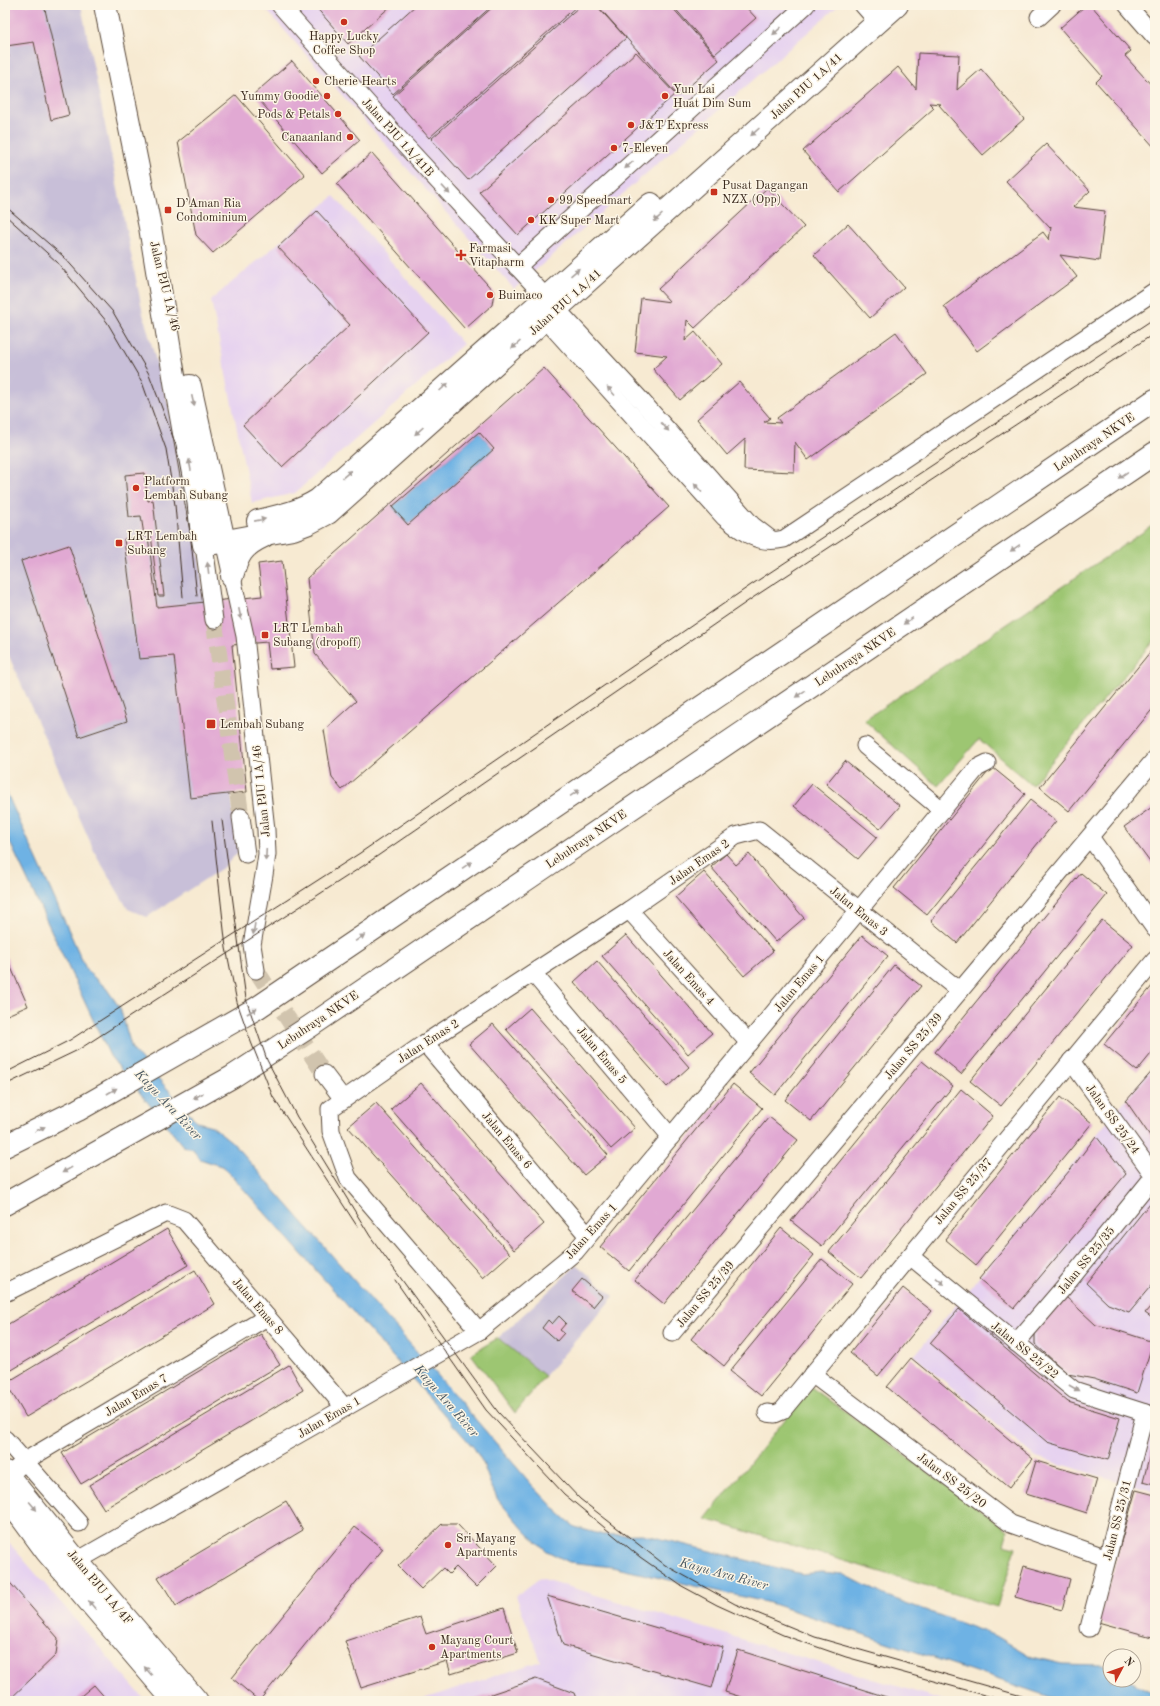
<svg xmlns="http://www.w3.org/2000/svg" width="1160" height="1706" font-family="'Old Standard TT',serif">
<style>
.built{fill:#e6d2f0}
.industrial{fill:#c8bfd8}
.green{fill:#9dc672;stroke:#6c7848}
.water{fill:#6eb2e4;stroke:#546e81}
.building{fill:#e1a9d3;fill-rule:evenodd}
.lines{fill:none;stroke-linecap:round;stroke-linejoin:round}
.street-tunnel{stroke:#d1c4ae;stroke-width:17;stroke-dasharray:17 8;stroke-linecap:butt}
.street-casing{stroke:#574739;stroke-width:19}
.secondary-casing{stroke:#574739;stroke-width:24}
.highway-casing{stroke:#574739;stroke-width:24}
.street{stroke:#fff;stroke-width:17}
.secondary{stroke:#fff;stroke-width:22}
.highway{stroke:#fff;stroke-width:22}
.tram{stroke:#3b2a1e;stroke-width:1}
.oneway{fill:#a79f9a}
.poi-dot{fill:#c8321e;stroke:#fcf5e5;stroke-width:1.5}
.labels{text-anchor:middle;stroke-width:3;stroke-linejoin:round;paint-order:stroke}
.poi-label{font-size:12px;fill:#3b2a1e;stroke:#fcf5e5;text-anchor:start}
.street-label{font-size:12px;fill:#3b2a1e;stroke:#fcf5e5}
.water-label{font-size:13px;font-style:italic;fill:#4d5a63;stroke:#fcf5e5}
</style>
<rect width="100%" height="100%" fill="#fcf5e5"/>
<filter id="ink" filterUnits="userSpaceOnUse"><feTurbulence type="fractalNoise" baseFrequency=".025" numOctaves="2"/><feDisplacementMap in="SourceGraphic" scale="8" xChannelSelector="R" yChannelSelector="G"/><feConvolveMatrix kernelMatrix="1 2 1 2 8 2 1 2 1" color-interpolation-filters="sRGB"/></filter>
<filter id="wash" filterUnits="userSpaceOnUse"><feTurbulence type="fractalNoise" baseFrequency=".012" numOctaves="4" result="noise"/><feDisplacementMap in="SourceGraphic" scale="16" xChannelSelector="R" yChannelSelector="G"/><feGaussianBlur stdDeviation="0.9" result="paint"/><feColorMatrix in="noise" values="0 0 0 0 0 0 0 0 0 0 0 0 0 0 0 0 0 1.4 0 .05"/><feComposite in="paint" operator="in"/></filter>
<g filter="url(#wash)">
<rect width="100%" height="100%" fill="#f7ead2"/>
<g class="built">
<polygon points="262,5 839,5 514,289"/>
<polygon points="334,196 463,344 295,493 252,503 211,300"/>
<polygon points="1155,1064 1155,1492 1036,1457 914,1356"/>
<polygon points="5,1538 146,1701 5,1701"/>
<polygon points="540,1578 946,1701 417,1701 541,1661 516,1596"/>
</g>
<g class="industrial">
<polygon points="5,5 81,5 143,314 188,476 239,851 224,867 147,917 128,909 95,853 5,647"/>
<polygon points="577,1265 614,1296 545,1376 498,1338"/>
</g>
<g class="green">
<polygon points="1155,524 1155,639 1032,785 979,739 938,786 864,720"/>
<polygon points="498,1338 545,1376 515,1413 471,1354"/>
<polygon points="811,1387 1008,1530 1004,1544 1016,1547 997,1607 705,1519"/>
</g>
<g class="water">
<polygon points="479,432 494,449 408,525 392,507"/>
<polygon points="5,789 87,971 106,988 120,1008 132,1049 197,1122 212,1126 232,1142 433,1370 532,1485 558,1512 575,1527 603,1535 642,1534 802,1574 822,1572 843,1574 884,1595 996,1636 1032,1657 1062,1664 1103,1665 1110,1669 1110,1680 1128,1680 1155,1694 1155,1701 1062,1701 770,1603 612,1567 569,1562 547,1551 526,1532 498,1500 490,1483 483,1463 474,1448 224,1167 200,1159 193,1149 183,1146 110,1056 5,832"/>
</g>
<g id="blocks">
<g class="building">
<polygon points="5,5 44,5 69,115 51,120 34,42 6,46 9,57 5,58"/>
<polygon points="314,5 392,5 348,44"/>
<polygon points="416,5 493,5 393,94 359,56"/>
<polygon points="495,5 578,5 429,138 393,96"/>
<polygon points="581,5 596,5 626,38 468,180 431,139"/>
<polygon points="597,5 670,5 719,60 678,96"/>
<polygon points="672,5 744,5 756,18 715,54"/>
<polygon points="1086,5 1091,5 1131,51 1125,56 1155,89 1155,148 1096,82 1102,76 1060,28"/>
<polygon points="636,52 675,94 518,235 479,192"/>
<polygon points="918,53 959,55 957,90 981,69 1024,119 983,155 939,105 941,104 929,103 934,108 839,192 803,151 898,67 916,89"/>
<polygon points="292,61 360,140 322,173 254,94"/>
<polygon points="236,95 305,175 213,253 196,235 178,142"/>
<polygon points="1046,144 1090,191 1073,207 1105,211 1099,261 1060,255 1077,277 977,351 944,306 1043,232 1049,240 1051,227 1050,228 1006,181"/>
<polygon points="372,153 494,292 492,305 465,329 337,184"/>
<polygon points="767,188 804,227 695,328 687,320 685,341 695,332 722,364 680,400 653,369 667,356 635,352 641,298 670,302 658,289"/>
<polygon points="317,211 428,332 282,467 243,425 350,325 278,247"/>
<polygon points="848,224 904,287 870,318 814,255"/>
<polygon points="896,332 927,374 808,460 795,442 794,472 744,470 745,439 727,455 697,419 739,382 770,418 764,422 781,423 777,418"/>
<path d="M544 368 669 507 342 790 332 778 324 730 356 701 315 654 307 578ZM479 432 494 449 408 525 392 507Z"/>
<polygon points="144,473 148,501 153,500 164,596 158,596 151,534 144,535 141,516 129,517 125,475"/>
<polygon points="148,536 157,607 262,596 258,564 282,561 294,667 270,669 267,642 232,645 247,792 190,798 174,656 139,659 124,539"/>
<polygon points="69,545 127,721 79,737 21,561"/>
<polygon points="1155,646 1155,706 1069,811 1040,787"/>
<polygon points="845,761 900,806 880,829 826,784"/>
<polygon points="992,767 1025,794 927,915 894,888"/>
<polygon points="812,784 877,837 858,859 794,806"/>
<polygon points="1030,800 1056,821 957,943 931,921"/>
<polygon points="1152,807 1155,810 1155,869 1124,827"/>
<polygon points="726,854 736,865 749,854 804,918 776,942 711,867"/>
<polygon points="704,872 773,951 744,976 675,897"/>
<polygon points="1081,873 1107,895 961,1074 935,1052"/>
<polygon points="1102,920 1133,945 1001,1106 970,1081"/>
<polygon points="626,935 712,1033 688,1054 602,956"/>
<polygon points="862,935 888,956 775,1095 749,1073"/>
<polygon points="5,954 28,1006 5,1016"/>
<polygon points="597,961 689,1067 667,1087 574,982"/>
<polygon points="894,965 921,986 811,1121 785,1100"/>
<polygon points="1153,985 1155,987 1155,1049 1137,1071 1104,1044"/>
<polygon points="530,1008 635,1128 611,1149 506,1029"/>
<polygon points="493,1024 608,1155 584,1175 469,1044"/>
<polygon points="922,1061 953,1086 822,1246 791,1221"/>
<polygon points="1155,1068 1155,1143 1126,1101"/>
<polygon points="421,1083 544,1224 514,1250 391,1109"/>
<polygon points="733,1084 762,1108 629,1271 600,1247"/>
<polygon points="961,1089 993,1116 861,1278 829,1252"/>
<polygon points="1060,1097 1092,1123 976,1265 945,1239"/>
<polygon points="376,1103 510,1254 483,1278 348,1127"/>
<polygon points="769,1117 798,1140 664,1304 635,1280"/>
<polygon points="1096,1136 1126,1174 1014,1308 979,1279 1075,1164"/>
<polygon points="1150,1203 1155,1204 1155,1281 1129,1312 1108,1304 1086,1283"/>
<polygon points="781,1228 814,1255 724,1366 691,1339"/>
<polygon points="167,1229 188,1265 5,1374 5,1326"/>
<polygon points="822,1259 852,1284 761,1396 730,1371"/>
<polygon points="195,1270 215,1304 26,1417 6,1383"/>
<polygon points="582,1279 602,1296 593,1307 572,1291"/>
<polygon points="903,1288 932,1311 878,1376 850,1353"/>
<polygon points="1066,1297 1096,1325 1110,1328 1153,1342 1137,1393 1094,1379 1068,1374 1035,1344 1035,1332"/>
<polygon points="1155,1301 1155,1320 1145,1313"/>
<polygon points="959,1309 1068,1402 1120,1418 1108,1460 1047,1442 930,1343"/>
<polygon points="559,1316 566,1323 560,1330 564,1333 557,1341 542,1328 548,1320 552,1324"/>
<polygon points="261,1334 280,1365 81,1484 62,1453"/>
<polygon points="911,1358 1033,1459 1009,1488 887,1387"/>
<polygon points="289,1365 303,1390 104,1509 89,1485"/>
<polygon points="1155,1436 1155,1484 1143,1481"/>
<polygon points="1036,1461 1097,1479 1087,1513 1026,1494"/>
<polygon points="1136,1490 1155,1495 1155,1625 1152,1637 1098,1622"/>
<polygon points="286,1501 303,1530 176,1606 158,1577"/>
<polygon points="442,1524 457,1524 497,1566 476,1587 456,1567 449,1574 443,1568 421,1589 398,1566"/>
<polygon points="355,1527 383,1549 259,1701 232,1678"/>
<polygon points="1024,1566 1070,1579 1062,1610 1015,1597"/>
<polygon points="5,1577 58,1638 56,1655 8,1701 5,1701"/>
<polygon points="547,1596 723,1647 712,1688 563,1645"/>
<polygon points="504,1608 518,1653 451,1674 447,1661 361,1688 345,1641 420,1617 426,1634"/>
<polygon points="738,1650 899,1701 754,1701 725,1692"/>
<polygon points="536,1679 574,1693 577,1701 470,1701"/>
<polygon points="94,1685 108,1701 75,1701"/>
</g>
</g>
</g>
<g filter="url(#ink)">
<use href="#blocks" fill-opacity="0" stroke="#574739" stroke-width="1"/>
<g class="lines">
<g class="street-tunnel">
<polyline points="214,620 241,817"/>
<polyline points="256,970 324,1074"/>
</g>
<defs>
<g id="street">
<polyline points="280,5 400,140 639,398 752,525 769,538"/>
<polyline points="863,5 878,22"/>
<polyline points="1127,5 1155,37"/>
<polyline points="1039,17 1052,5"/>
<polyline points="517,267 806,5"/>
<path d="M538 311 724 517C744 533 758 545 784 539L1155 291"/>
<polyline points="224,541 245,636 266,830 267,854 264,875 252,945 256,970"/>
<polyline points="204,545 214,620"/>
<polyline points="865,746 942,810"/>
<polyline points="241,817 246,854"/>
<polyline points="1090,837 1155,929"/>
<polyline points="629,910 749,1043"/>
<polyline points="533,973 671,1137"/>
<polyline points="425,1043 588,1236"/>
<polyline points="1071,1061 1155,1177"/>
<polyline points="324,1074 343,1099"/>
<polyline points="910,1256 1074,1390 1155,1416"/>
<polyline points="5,1293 166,1213 184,1220 345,1408"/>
<polyline points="479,1331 348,1178 331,1131 330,1109 425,1043 629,910 736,836 759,830 960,991"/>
<polyline points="672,1333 1155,759"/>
<polyline points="1016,1343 1064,1287 1154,1176"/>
<polyline points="812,1374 1011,1524 1107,1558"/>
<polyline points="767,1413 775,1414 782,1411 1155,960"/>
<polyline points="5,1439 79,1523"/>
<polyline points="5,1479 25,1461 267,1317"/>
<polyline points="68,1569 77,1561 479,1331 575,1252 977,768 987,763"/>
<polyline points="1089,1628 1145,1413"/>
</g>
<g id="secondary">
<polyline points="105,5 150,227 177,394 204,545 293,529 309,523 328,513 897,5"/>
<polyline points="190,386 224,541"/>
<path d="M258 521C280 516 299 512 318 500L651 204"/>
<path d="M232 576C238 555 242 546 264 536"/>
<polyline points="5,1472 77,1561 197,1701"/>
<polyline points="5,1499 21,1517 46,1551 174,1701"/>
</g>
<g id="highway">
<polyline points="5,1146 78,1110 257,1008 1155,400"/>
<polyline points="5,1204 232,1077 309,1027 1155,453"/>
</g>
</defs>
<use href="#street" class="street-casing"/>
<use href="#secondary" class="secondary-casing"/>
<use href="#highway" class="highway-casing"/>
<use href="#street" class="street"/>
<use href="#secondary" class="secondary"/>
<use href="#highway" class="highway"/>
<g class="tram">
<polyline points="5,206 63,256 113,312 149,374 176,445 187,504 197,596"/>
<polyline points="5,215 57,262 107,322 142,382 166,449 175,505 183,597"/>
<polyline points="222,820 246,999 267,1060 297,1117 370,1236 498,1412 580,1499 665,1565 735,1604 815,1637 1039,1701"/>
<polyline points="212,821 226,948 237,1002 251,1042 273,1097 357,1226"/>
<polyline points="5,1073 70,1040 360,853 751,585 1155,318"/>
<polyline points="5,1085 78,1050 363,866 754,597 1155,333"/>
<polyline points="395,1280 486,1410 564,1494 640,1557 680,1585 717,1605 783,1635 846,1657 1006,1701"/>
</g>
</g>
<defs><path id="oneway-solid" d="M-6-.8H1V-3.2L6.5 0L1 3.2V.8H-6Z"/></defs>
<g class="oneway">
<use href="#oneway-solid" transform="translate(777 31) rotate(138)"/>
<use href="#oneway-solid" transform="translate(755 132) rotate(138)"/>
<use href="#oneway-solid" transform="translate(629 165) rotate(138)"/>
<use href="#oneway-solid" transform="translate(446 190) rotate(47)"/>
<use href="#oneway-solid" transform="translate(658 218) rotate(138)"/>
<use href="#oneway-solid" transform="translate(575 272) rotate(-41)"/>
<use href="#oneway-solid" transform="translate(516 345) rotate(138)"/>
<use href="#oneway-solid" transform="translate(444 387) rotate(-42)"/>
<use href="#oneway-solid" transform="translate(611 391) rotate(-132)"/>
<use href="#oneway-solid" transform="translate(193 401) rotate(77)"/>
<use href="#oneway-solid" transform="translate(665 427) rotate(48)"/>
<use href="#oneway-solid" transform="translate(419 431) rotate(138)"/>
<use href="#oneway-solid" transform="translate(190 465) rotate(-100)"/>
<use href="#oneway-solid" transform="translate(347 474) rotate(-41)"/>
<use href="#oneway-solid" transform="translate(1123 475) rotate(146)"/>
<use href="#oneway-solid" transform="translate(698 488) rotate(-132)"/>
<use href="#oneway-solid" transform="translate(260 520) rotate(-11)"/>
<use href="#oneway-solid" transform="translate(1015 548) rotate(146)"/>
<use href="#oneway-solid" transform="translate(208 568) rotate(-97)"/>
<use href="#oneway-solid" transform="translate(240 614) rotate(78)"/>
<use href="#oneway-solid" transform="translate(908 621) rotate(146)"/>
<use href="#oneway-solid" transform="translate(800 694) rotate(146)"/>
<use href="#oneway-solid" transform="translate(575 793) rotate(-34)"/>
<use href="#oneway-solid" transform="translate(266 855) rotate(93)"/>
<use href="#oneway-solid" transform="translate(467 865) rotate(-34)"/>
<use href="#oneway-solid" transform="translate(254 929) rotate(99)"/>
<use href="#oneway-solid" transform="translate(360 938) rotate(-34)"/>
<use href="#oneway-solid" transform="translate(252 1011) rotate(-30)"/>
<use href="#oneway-solid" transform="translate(112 1091) rotate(-30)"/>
<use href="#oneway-solid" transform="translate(198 1096) rotate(150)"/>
<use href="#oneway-solid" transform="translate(40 1129) rotate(-26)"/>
<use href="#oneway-solid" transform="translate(67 1170) rotate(151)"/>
<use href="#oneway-solid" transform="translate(940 1281) rotate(39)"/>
<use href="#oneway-solid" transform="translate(1074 1388) rotate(30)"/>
<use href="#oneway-solid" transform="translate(33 1506) rotate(50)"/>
<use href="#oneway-solid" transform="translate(92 1605) rotate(-130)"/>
<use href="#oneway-solid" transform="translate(148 1671) rotate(-131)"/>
</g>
</g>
<g class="poi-dot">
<circle cx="344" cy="22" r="4"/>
<circle cx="316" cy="81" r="4"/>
<circle cx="327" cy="96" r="4"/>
<circle cx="665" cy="96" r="4"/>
<circle cx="338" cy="114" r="4"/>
<circle cx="631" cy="125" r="4"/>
<circle cx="350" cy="137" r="4"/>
<circle cx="614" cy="148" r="4"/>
<rect x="710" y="188" width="8" height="8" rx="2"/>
<circle cx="551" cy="200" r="4"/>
<rect x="164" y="206" width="8" height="8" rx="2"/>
<circle cx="531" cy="220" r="4"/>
<path d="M459 249h4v4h4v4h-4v4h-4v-4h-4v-4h4z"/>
<circle cx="490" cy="295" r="4"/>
<circle cx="136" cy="488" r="4"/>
<rect x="115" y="539" width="8" height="8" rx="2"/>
<rect x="261" y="631" width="8" height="8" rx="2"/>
<rect x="206" y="719" width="10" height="10" rx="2"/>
<circle cx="448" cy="1545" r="4"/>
<circle cx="432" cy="1647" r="4"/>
</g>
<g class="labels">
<g class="poi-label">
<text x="344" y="40" text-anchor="middle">Happy Lucky<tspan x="344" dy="14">Coffee Shop</tspan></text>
<text x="324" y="85">Cherie Hearts</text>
<text x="673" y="93">Yun Lai<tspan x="673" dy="14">Huat Dim Sum</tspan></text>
<text x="319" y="100" text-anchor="end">Yummy Goodie</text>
<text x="330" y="118" text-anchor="end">Pods &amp; Petals</text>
<text x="639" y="129">J&amp;T Express</text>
<text x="342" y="141" text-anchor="end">Canaanland</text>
<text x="622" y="152">7-Eleven</text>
<text x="722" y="189">Pusat Dagangan<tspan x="722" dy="14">NZX (Opp)</tspan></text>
<text x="559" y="204">99 Speedmart</text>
<text x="176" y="207">D’Aman Ria<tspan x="176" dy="14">Condominium</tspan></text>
<text x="539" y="224">KK Super Mart</text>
<text x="469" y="252">Farmasi<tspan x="469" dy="14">Vitapharm</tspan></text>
<text x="498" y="299">Buimaco</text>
<text x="144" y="485">Platform<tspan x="144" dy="14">Lembah Subang</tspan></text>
<text x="127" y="540">LRT Lembah<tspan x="127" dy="14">Subang</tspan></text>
<text x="273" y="632">LRT Lembah<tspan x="273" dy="14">Subang (dropoff)</tspan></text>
<text x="220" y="728">Lembah Subang</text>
<text x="456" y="1542">Sri Mayang<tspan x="456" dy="14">Apartments</tspan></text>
<text x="440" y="1644">Mayang Court<tspan x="440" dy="14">Apartments</tspan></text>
</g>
<g class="street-label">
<text transform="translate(806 86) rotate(-42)" y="4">Jalan PJU 1A/41</text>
<text transform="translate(398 137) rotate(48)" y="4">Jalan PJU 1A/41B</text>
<text transform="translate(165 286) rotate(76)" y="4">Jalan PJU 1A/46</text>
<text transform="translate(565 302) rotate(-42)" y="4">Jalan PJU 1A/41</text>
<text transform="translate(1094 442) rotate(-34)" y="4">Lebuhraya NKVE</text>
<text transform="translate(855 657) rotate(-34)" y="4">Lebuhraya NKVE</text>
<text transform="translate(261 791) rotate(-96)" y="4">Jalan PJU 1A/46</text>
<text transform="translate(586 839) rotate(-34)" y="4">Lebuhraya NKVE</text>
<text transform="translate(699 862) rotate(-35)" y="4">Jalan Emas 2</text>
<text transform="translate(859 911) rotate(39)" y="4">Jalan Emas 3</text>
<text transform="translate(689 977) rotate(48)" y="4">Jalan Emas 4</text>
<text transform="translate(799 983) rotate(-50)" y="4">Jalan Emas 1</text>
<text transform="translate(318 1020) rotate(-34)" y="4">Lebuhraya NKVE</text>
<text transform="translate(428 1041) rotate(-33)" y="4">Jalan Emas 2</text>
<text transform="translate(913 1046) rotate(-50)" y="4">Jalan SS 25/39</text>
<text transform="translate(602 1055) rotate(50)" y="4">Jalan Emas 5</text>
<text transform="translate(1113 1119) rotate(54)" y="4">Jalan SS 25/24</text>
<text transform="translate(507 1140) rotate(50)" y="4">Jalan Emas 6</text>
<text transform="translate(963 1191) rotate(-50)" y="4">Jalan SS 25/37</text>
<text transform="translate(591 1231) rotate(-48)" y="4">Jalan Emas 1</text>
<text transform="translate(1086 1260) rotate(-51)" y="4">Jalan SS 25/35</text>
<text transform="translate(705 1294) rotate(-50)" y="4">Jalan SS 25/39</text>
<text transform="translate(258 1306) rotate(49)" y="4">Jalan Emas 8</text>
<text transform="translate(1025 1350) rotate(39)" y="4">Jalan SS 25/22</text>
<text transform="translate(136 1395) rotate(-31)" y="4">Jalan Emas 7</text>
<text transform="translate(329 1417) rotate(-30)" y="4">Jalan Emas 1</text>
<text transform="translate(952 1480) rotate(37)" y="4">Jalan SS 25/20</text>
<text transform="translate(1117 1520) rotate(-76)" y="4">Jalan SS 25/31</text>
<text transform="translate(100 1587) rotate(50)" y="4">Jalan PJU 1A/4F</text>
</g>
<g class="water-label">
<text transform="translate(169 1104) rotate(47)" y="5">Kayu Ara River</text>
<text transform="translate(447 1400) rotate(49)" y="5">Kayu Ara River</text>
<text transform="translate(724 1573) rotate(15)" y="5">Kayu Ara River</text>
</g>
</g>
<rect width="1160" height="1706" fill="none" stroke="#fcf5e5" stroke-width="20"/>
<g transform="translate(1122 1668) rotate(49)"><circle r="19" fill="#fcf5e5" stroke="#afa495"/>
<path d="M0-3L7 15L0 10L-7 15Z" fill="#c8321e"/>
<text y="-6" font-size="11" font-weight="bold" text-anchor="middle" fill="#3b2a1e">N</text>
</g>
</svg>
